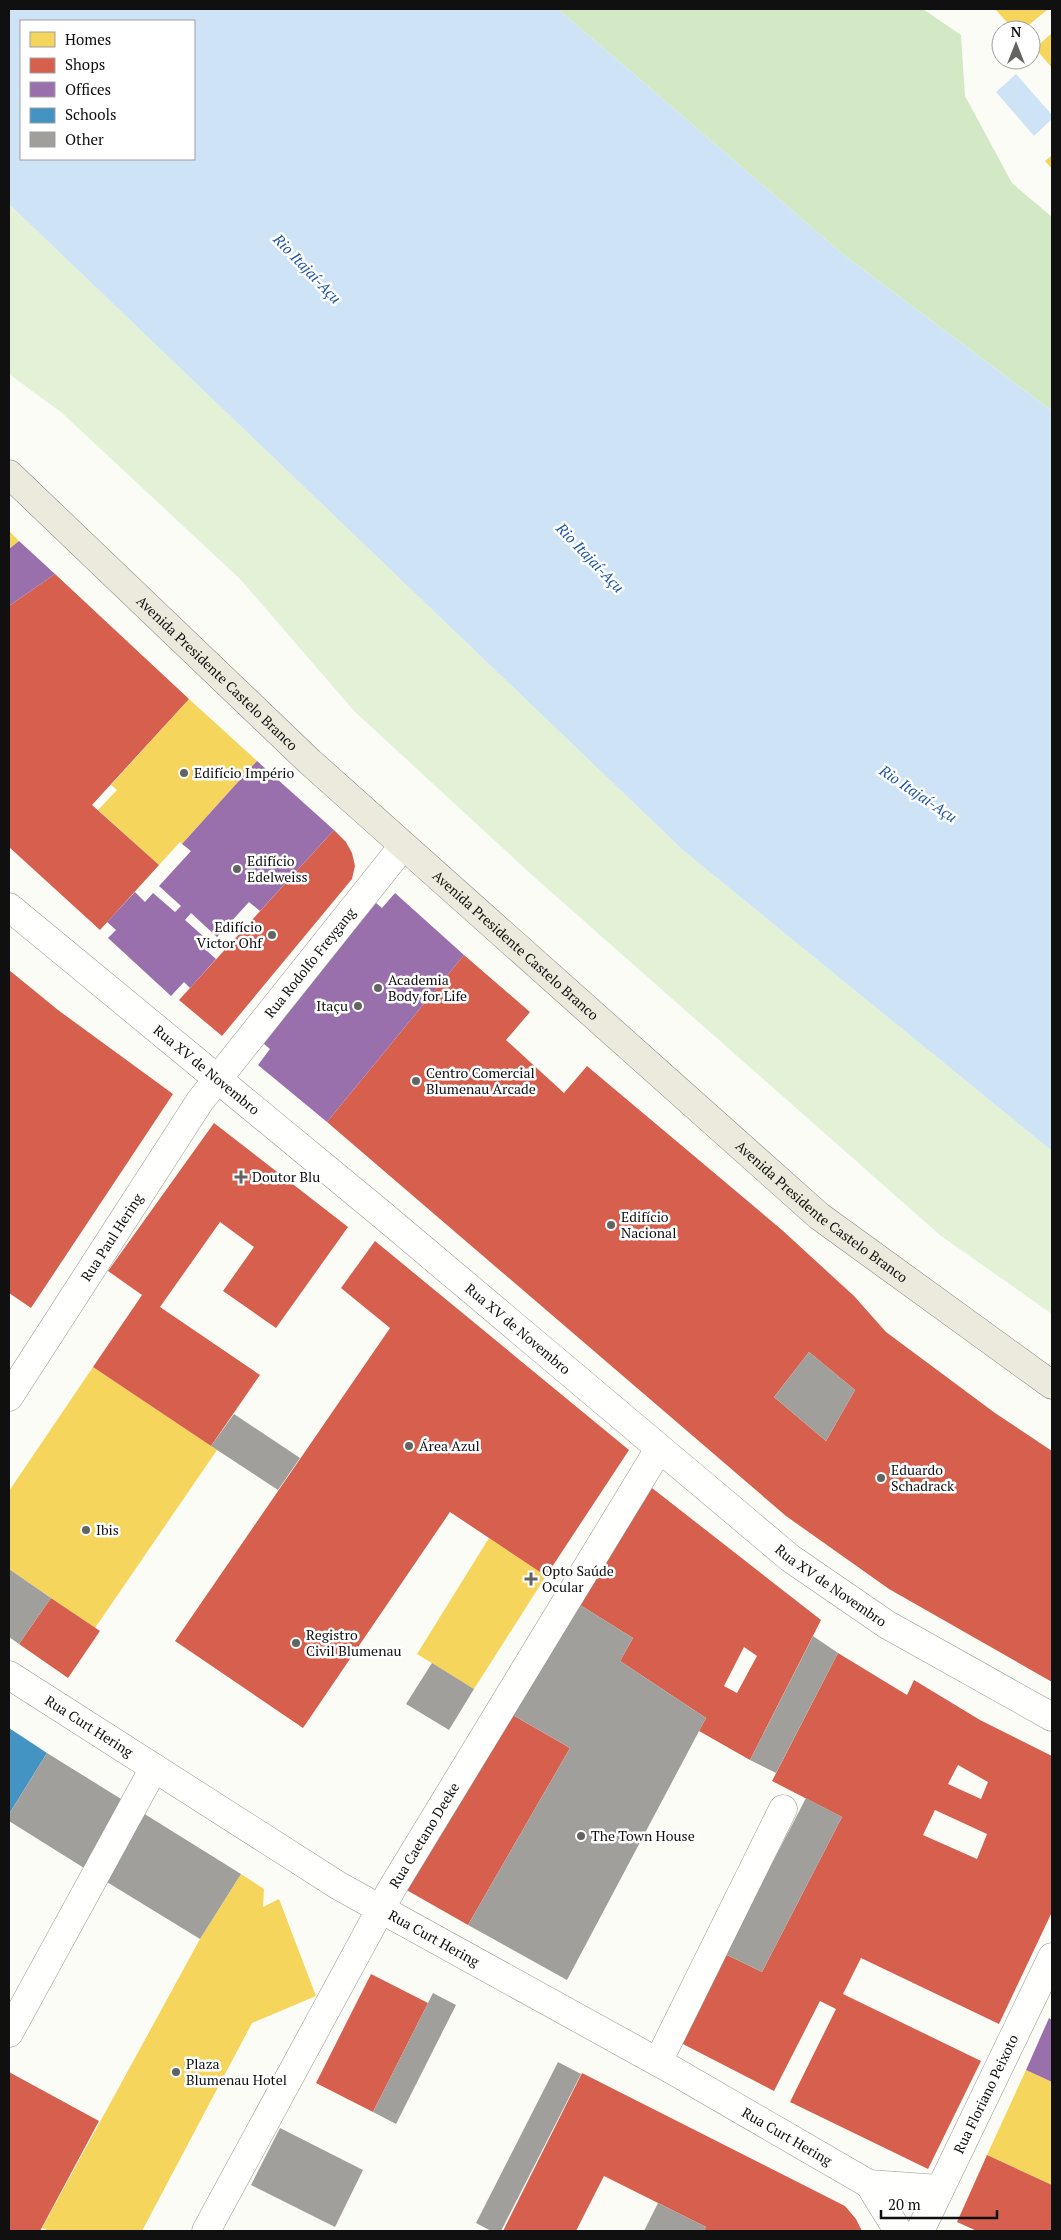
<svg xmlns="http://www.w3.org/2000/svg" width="1061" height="2240" font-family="'PT Serif',serif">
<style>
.green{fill:#e3f2d7}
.forest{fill:#d3e9c6}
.water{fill:#cee3f6;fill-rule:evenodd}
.homes{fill:#f6d55c}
.shops{fill:#d6604d;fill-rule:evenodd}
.offices{fill:#9970ab}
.schools{fill:#4393c3}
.building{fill:#a09f9c}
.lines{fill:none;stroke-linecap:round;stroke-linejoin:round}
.minor-casing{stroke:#969694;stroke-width:29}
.major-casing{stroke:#848481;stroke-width:29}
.minor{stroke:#fffffe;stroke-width:28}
.major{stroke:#eceadc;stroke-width:28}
.poi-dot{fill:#636361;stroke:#fff;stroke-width:2}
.labels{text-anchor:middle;stroke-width:5;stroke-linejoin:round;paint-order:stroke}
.street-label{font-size:14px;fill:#101010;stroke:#fff}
.poi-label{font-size:14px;fill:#101010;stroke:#fff;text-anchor:start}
.water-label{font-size:15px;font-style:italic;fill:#1c569f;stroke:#fff}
</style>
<rect width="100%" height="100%" fill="#fcfcf7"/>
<polygon class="green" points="9,204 685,852 1052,1151 1052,1314 941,1236 533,876 354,711 241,580 62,413 9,374"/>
<polygon class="forest" points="558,9 923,9 961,35 965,96 1012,183 1052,217 1052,411 845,256"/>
<g class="water">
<path d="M9 9H558L845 256 1052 411V1151L685 852 9 204ZM21 21H194V159H21Z"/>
<polygon points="1016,74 1052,115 1052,119 1034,136 996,92"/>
</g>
<g class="homes">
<polygon points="995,9 1048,9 1023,30 1014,30"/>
<polygon points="1052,33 1052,68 1035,48"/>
<polygon points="1052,155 1052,169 1045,161"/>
<polygon points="9,531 19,541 9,549"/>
<polygon points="189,699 257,761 182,844 180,842 159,865 98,810 117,790 111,785"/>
<polygon points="93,1367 217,1450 95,1628 9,1569 9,1491"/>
<polygon points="489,1538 546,1576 474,1689 417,1654"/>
<polygon points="241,1874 264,1889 263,1907 279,1899 316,1996 252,2023 142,2231 49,2231 42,2228 200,1939"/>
<polygon points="1026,2070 1052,2082 1052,2185 987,2155"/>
</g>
<g class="shops">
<polygon points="55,574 189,699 92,805 159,865 100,930 9,847 9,606"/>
<polygon points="334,830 346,842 352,853 355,866 352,879 222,1036 179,1000"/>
<path d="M464 955 530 1012 506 1040 564 1093 587 1066 782 1230 854 1296 886 1332 995 1413 1052 1451V1682L889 1589 786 1516 327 1122ZM809 1352 855 1390 826 1441 774 1397Z"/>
<polygon points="9,970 58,1010 173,1094 31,1308 9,1293"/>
<polygon points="214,1123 348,1227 276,1328 223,1291 254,1247 220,1222 160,1307 260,1375 211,1446 93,1367 142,1295 108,1271"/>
<polygon points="375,1241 629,1450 546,1576 450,1512 303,1728 175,1641 390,1328 341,1288"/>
<path d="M652 1488 821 1620 750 1760 699 1731 706 1718 620 1661 633 1638 580 1605ZM744 1647 757 1656 737 1693 724 1686Z"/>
<polygon points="51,1598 100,1631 68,1678 19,1644"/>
<path d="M838 1653 907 1695 914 1680 980 1720 1052 1756V1912L999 2024 861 1958 843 1994 981 2061 928 2169 790 2102 836 2009 820 2001 774 2091 679 2042 725 1954 762 1972 842 1817 772 1781ZM958 1765 988 1782 981 1799 948 1784ZM935 1810 987 1834 977 1859 923 1835Z"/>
<polygon points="511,1714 570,1748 468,1925 403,1888"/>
<polygon points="371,1974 428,2003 373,2112 316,2083"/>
<polygon points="9,2072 99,2121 40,2231 9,2231"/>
<polygon points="582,2073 845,2206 856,2219 862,2231 704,2231 706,2227 604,2176 576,2231 503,2231"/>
<polygon points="987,2155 1052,2185 1052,2231 977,2231 957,2222"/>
</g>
<g class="offices">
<polygon points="19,541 55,574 9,606 9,549"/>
<polygon points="257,761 334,830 260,911 249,902 217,937 191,913 185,920 212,944 206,950 216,959 190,988 184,982 171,996 108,938 116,930 107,922 135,892 145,902 153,893 175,912 181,906 159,886 191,851 182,844"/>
<polygon points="395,893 464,955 327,1122 258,1065 270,1049 263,1043 376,903 382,908"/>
<polygon points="1049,2018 1052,2020 1052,2082 1026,2070"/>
</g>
<polygon class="schools" points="9,1728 47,1753 9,1814"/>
<g class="building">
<polygon points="809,1352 855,1390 826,1441 774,1397"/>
<polygon points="234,1414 300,1458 278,1490 211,1446"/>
<polygon points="9,1569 51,1598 19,1644 9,1637"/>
<polygon points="580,1605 633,1638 620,1661 706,1718 567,1980 468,1925 570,1748 511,1714"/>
<polygon points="813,1636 838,1653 776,1773 750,1760"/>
<polygon points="432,1663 474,1689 449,1730 406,1704"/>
<polygon points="47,1753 126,1802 84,1868 9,1821 9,1814"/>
<polygon points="806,1798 842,1817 762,1972 725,1954"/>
<polygon points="143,1813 241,1874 200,1939 102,1879"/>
<polygon points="433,1993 456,2005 396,2124 373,2112"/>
<polygon points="558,2062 581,2074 501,2231 491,2231 476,2223"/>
<polygon points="280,2128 363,2170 335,2227 251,2185"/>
<polygon points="658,2203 706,2227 704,2231 644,2231"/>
</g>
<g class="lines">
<defs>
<g id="minor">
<path id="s1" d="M9 907 379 1212 790 1558 886 1624 1052 1717"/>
<path id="s2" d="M9 1397 200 1101 403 846"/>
<path id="s3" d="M9 1675 339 1886 674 2071 869 2184 940 2189"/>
<polyline points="9,2033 154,1768"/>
<polyline points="658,2062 783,1809"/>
<polyline points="869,2184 898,2231"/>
<path id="s4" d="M206 2231 391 1890 659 1449"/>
<path id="s5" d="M920 2231 1052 1957"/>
</g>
<g id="major">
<path id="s6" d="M9 474 310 762 819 1216 1052 1385"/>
</g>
</defs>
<use href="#minor" class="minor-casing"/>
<use href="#major" class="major-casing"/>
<use href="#minor" class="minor"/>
<use href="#major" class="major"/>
</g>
<g class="poi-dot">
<circle cx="184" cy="773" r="5"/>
<circle cx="237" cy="869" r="5"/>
<circle cx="272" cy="935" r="5"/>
<circle cx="378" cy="988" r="5"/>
<circle cx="358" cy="1006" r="5"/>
<circle cx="416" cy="1081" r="5"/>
<path d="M238.5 1169.5h5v5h5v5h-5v5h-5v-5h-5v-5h5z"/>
<circle cx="611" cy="1225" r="5"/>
<circle cx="409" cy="1446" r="5"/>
<circle cx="881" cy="1478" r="5"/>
<circle cx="86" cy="1530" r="5"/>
<path d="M528.5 1571.5h5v5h5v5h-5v5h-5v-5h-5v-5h5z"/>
<circle cx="296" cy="1643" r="5"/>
<circle cx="581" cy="1836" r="5"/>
<circle cx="176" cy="2072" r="5"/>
</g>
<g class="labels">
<g class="street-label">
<text dy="5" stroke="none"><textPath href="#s6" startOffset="288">Avenida Presidente Castelo Branco</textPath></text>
<text dy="5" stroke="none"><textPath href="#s6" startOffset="692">Avenida Presidente Castelo Branco</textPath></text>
<text dy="5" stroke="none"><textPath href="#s2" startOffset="529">Rua Rodolfo Freygang</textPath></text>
<text dy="5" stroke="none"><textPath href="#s1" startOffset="256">Rua XV de Novembro</textPath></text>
<text dy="5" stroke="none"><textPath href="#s6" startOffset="1098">Avenida Presidente Castelo Branco</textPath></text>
<text dy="5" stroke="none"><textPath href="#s2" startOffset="190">Rua Paul Hering</textPath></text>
<text dy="5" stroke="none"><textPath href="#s1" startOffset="661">Rua XV de Novembro</textPath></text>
<text dy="5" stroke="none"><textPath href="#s1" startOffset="1066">Rua XV de Novembro</textPath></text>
<text dy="5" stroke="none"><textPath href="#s3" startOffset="95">Rua Curt Hering</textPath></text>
<text dy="5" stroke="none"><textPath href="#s4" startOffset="452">Rua Caetano Deeke</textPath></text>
<text dy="5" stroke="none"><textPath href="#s3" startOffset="500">Rua Curt Hering</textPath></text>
<text dy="5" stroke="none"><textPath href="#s5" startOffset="152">Rua Floriano Peixoto</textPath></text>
<text dy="5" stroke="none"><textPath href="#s3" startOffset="905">Rua Curt Hering</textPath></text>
</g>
<g class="poi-label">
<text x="194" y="778">Edifício Império</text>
<text x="247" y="866">Edifício<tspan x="247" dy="16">Edelweiss</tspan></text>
<text x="262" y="932" text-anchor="end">Edifício<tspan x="262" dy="16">Victor Ohf</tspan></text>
<text x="388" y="985">Academia<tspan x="388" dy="16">Body for Life</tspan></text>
<text x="348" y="1011" text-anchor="end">Itaçu</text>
<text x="426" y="1078">Centro Comercial<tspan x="426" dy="16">Blumenau Arcade</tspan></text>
<text x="252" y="1182">Doutor Blu</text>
<text x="621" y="1222">Edifício<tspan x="621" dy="16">Nacional</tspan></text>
<text x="419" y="1451">Área Azul</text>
<text x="891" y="1475">Eduardo<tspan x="891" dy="16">Schadrack</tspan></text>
<text x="96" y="1535">Ibis</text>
<text x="542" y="1576">Opto Saúde<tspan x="542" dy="16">Ocular</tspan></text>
<text x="306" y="1640">Registro<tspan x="306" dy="16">Civil Blumenau</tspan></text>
<text x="591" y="1841">The Town House</text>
<text x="186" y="2069">Plaza<tspan x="186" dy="16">Blumenau Hotel</tspan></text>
</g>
<g class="water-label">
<text transform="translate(307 269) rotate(46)" y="5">Rio Itajaí-Açu</text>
<text transform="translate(590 558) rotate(46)" y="5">Rio Itajaí-Açu</text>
<text transform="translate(918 794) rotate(34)" y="5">Rio Itajaí-Açu</text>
</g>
</g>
<rect width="1061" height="2240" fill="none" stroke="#101010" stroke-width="20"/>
<rect x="20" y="20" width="175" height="140" fill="#ffffff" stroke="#9f9f9f"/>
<rect x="30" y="32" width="25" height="15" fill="#f6d55c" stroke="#9f9f9f"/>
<text x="65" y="45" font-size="15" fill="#101010">Homes</text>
<rect x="30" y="58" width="25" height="15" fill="#d6604d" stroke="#9f9f9f"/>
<text x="65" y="70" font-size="15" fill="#101010">Shops</text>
<rect x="30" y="82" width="25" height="15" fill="#9970ab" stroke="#9f9f9f"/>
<text x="65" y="95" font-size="15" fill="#101010">Offices</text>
<rect x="30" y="108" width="25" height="15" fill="#4393c3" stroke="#9f9f9f"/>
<text x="65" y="120" font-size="15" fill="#101010">Schools</text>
<rect x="30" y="132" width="25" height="15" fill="#a09f9c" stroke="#9f9f9f"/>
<text x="65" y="145" font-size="15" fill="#101010">Other</text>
<g transform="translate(1016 45)"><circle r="24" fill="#ffffff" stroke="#9f9f9f"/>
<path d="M0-4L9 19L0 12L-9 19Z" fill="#636361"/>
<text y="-8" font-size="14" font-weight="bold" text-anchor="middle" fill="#101010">N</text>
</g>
<path d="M881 2210v8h116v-8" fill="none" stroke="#101010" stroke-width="2.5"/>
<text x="888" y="2210" font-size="15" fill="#101010" stroke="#ffffff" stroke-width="4" paint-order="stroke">20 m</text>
</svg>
